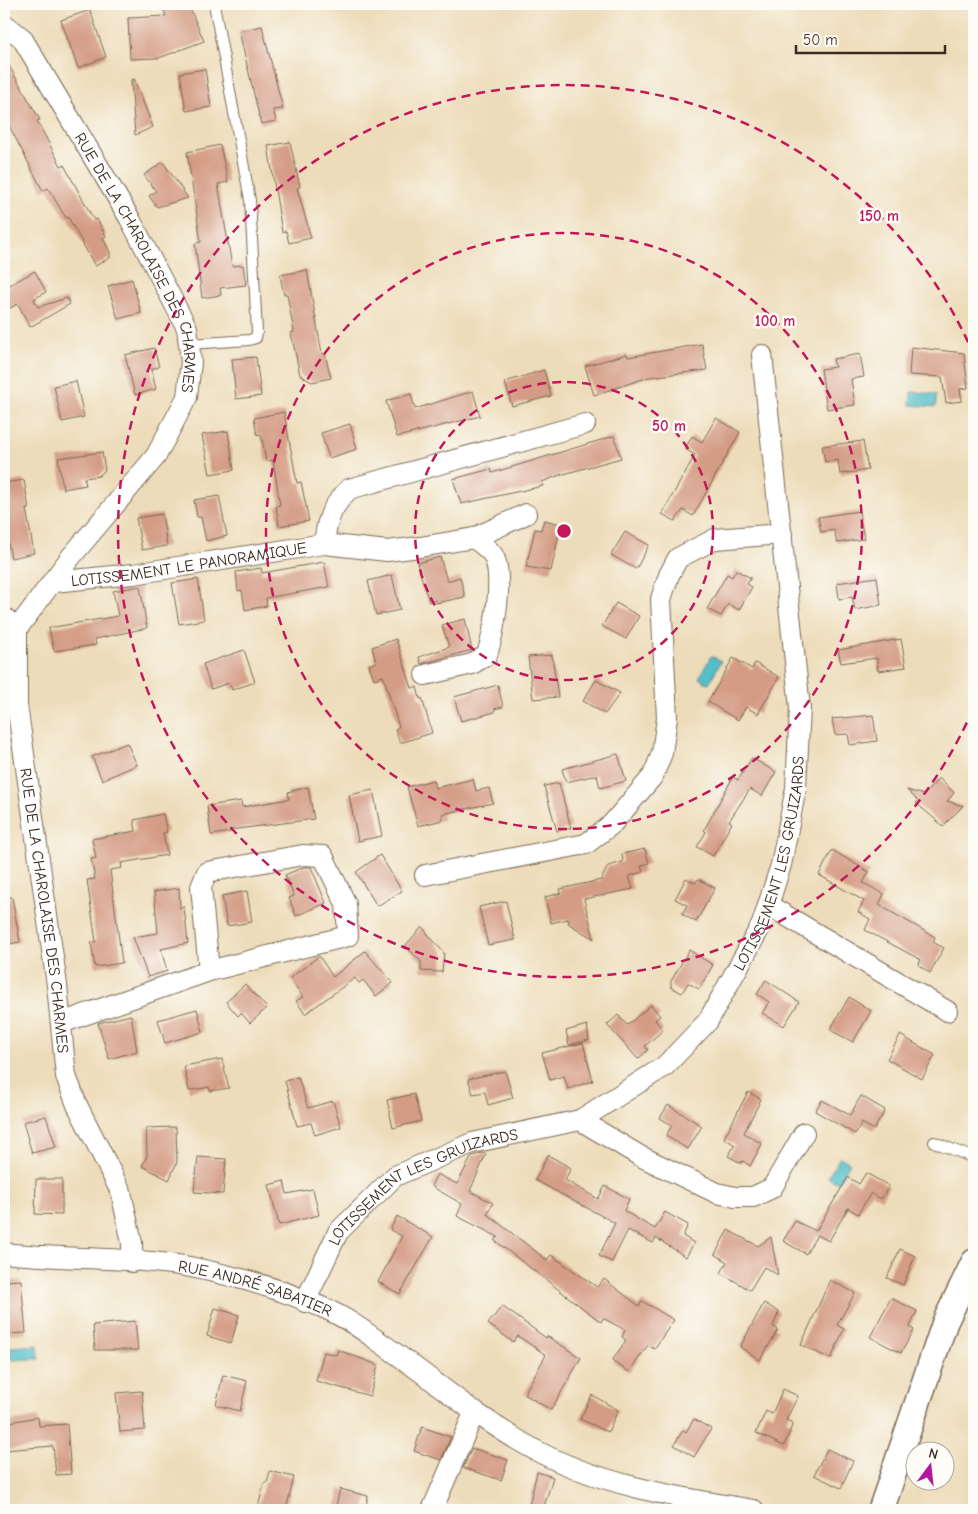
<svg xmlns="http://www.w3.org/2000/svg" width="978" height="1514" font-family="'Comic Neue',sans-serif">
<style>
.water{fill:#52bfca;stroke:#467474}
.building{fill:#d49c85}
.lines{fill:none;stroke-linecap:round;stroke-linejoin:round}
.service-casing{stroke:#796854;stroke-width:12}
.minor-casing{stroke:#796854;stroke-width:22}
.tertiary-casing{stroke:#796854;stroke-width:28}
.service{stroke:#fff;stroke-width:10}
.minor{stroke:#fff;stroke-width:20}
.tertiary{stroke:#fff;stroke-width:25}
.ring{fill:none;stroke:#c2185b;stroke-width:2.5;stroke-dasharray:9 6}
.labels{text-anchor:middle;stroke-width:5;stroke-linejoin:round;paint-order:stroke}
.street-label{font-size:16px;fill:#3b2a1e;stroke:#fdfcf7}
.centre{fill:#c2185b;stroke:#fdfcf7;stroke-width:2.5}
.ring-label{font-size:15px;text-anchor:middle;font-weight:bold;fill:#c2185b;stroke:#fdfcf7;stroke-width:5;stroke-linejoin:round;paint-order:stroke}
</style>
<rect width="100%" height="100%" fill="#fdfcf7"/>
<filter id="ink" filterUnits="userSpaceOnUse"><feTurbulence type="fractalNoise" baseFrequency=".02" numOctaves="2"/><feDisplacementMap in="SourceGraphic" scale="10" xChannelSelector="R" yChannelSelector="G"/><feConvolveMatrix kernelMatrix="1 2 1 2 8 2 1 2 1" color-interpolation-filters="sRGB"/></filter>
<filter id="wash" filterUnits="userSpaceOnUse"><feTurbulence type="fractalNoise" baseFrequency=".0096" numOctaves="4" result="noise"/><feDisplacementMap in="SourceGraphic" scale="20" xChannelSelector="R" yChannelSelector="G"/><feGaussianBlur stdDeviation="1.12" result="paint"/><feColorMatrix in="noise" values="0 0 0 0 0 0 0 0 0 0 0 0 0 0 0 0 0 1.4 0 .05"/><feComposite in="paint" operator="in"/></filter>
<g filter="url(#wash)">
<rect width="100%" height="100%" fill="#eddcb9"/>
<g class="water">
<polygon points="911,392 936,394 936,407 910,405"/>
<polygon points="711,656 721,661 709,684 699,678"/>
<polygon points="840,1157 850,1163 838,1183 828,1177"/>
<polygon points="38,1345 39,1359 11,1360 10,1347"/>
</g>
<g id="blocks">
<g class="building">
<polygon points="173,4 188,4 204,41 159,58 130,59 128,18 166,16 163,8"/>
<polygon points="90,10 106,57 78,68 61,20"/>
<polygon points="262,26 283,109 273,110 276,121 261,124 239,31"/>
<polygon points="4,57 40,120 37,121 61,166 64,165 94,220 97,219 106,236 103,238 110,252 110,258 95,266 68,217 66,218 48,188 43,191 4,116"/>
<polygon points="205,69 211,107 186,111 180,73"/>
<polygon points="134,79 153,127 135,135 131,80"/>
<polygon points="290,142 300,187 297,188 311,238 289,243 286,231 282,232 268,146"/>
<polygon points="220,145 228,182 218,184 232,266 243,265 246,285 220,288 221,295 202,298 195,243 201,242 187,152"/>
<polygon points="163,162 188,198 157,207 149,196 156,191 144,175"/>
<polygon points="307,270 322,354 325,354 331,378 312,382 300,375 291,333 294,332 287,294 284,294 280,275"/>
<polygon points="35,271 46,292 34,299 38,307 67,298 70,304 30,327 18,304 4,311 4,288"/>
<polygon points="132,279 141,313 118,319 108,286"/>
<polygon points="702,344 707,370 649,377 594,395 585,366 627,354 628,357"/>
<polygon points="911,347 964,353 968,388 960,389 962,401 946,403 942,377 909,375"/>
<polygon points="154,348 159,367 151,369 156,389 135,395 125,355"/>
<polygon points="860,354 864,377 851,379 855,405 827,409 821,369 835,367 833,359"/>
<polygon points="256,357 261,396 236,399 232,359"/>
<polygon points="544,370 551,396 512,406 505,382"/>
<polygon points="76,381 84,417 62,422 54,386"/>
<polygon points="473,391 480,416 397,437 386,401 411,394 415,409"/>
<polygon points="284,412 297,483 301,482 309,521 279,526 276,506 280,505 273,460 266,461 261,434 257,435 254,418"/>
<polygon points="716,418 740,432 693,516 683,510 675,521 662,514 695,455 685,449 692,436 702,442"/>
<polygon points="350,424 357,449 329,458 321,433"/>
<polygon points="228,431 234,470 210,474 202,435"/>
<polygon points="614,436 621,458 560,475 542,482 543,486 461,504 453,479 491,469 492,473"/>
<polygon points="863,441 868,470 840,474 838,460 825,462 822,446"/>
<polygon points="102,452 105,470 99,476 84,478 86,485 63,489 58,458"/>
<polygon points="24,480 29,509 26,509 34,553 11,558 4,523 4,483"/>
<polygon points="219,496 227,536 206,541 201,517 197,517 194,500"/>
<polygon points="859,511 864,539 837,543 834,530 821,532 818,517"/>
<polygon points="162,514 167,546 142,550 136,518"/>
<polygon points="544,520 561,524 551,571 526,567 535,529 541,530"/>
<polygon points="625,532 649,545 636,569 611,555"/>
<polygon points="440,557 447,581 460,577 465,597 436,603 435,600 429,602 417,563"/>
<polygon points="324,562 329,587 266,598 267,606 245,610 242,590 238,591 236,572 261,568 262,573"/>
<polygon points="736,570 751,578 747,584 752,587 739,610 728,604 721,616 707,609 727,574 732,577"/>
<polygon points="392,575 400,610 376,615 368,581"/>
<polygon points="877,577 881,605 855,610 852,597 839,599 837,583"/>
<polygon points="198,579 204,620 179,624 172,583"/>
<polygon points="140,586 147,628 95,639 96,645 54,651 49,628 118,616 113,591"/>
<polygon points="616,603 639,616 626,639 602,626"/>
<polygon points="465,619 472,650 421,664 419,657 449,647 442,625"/>
<polygon points="396,639 412,688 417,687 420,699 422,698 432,733 400,743 395,729 399,727 383,676 374,679 369,665 376,662 372,647"/>
<polygon points="901,639 906,667 878,671 877,658 841,663 838,650"/>
<polygon points="244,650 255,682 232,690 229,683 211,689 203,664"/>
<polygon points="552,655 558,697 533,699 528,657"/>
<polygon points="733,658 752,669 755,663 779,677 758,714 746,707 738,720 708,702"/>
<polygon points="596,680 620,693 605,714 583,701"/>
<polygon points="498,685 503,707 494,709 495,712 461,721 454,697"/>
<polygon points="873,715 877,741 850,745 848,734 835,735 832,719"/>
<polygon points="127,743 137,765 102,780 92,757"/>
<polygon points="618,754 626,781 600,788 597,775 566,782 562,769"/>
<polygon points="752,758 776,772 762,796 750,789 729,821 732,823 713,856 697,847 706,832 704,830 733,777 738,780"/>
<polygon points="939,778 954,793 947,801 963,806 943,826 916,803 918,801 907,790 924,795"/>
<polygon points="473,779 476,791 489,788 493,803 442,814 443,820 418,826 407,787 433,780 435,788"/>
<polygon points="559,783 571,828 557,831 544,786"/>
<polygon points="308,787 314,819 230,830 231,832 211,835 207,806 241,801 242,807 289,799 288,792"/>
<polygon points="373,790 382,836 358,841 349,795"/>
<polygon points="163,814 167,832 163,833 167,855 121,863 122,868 110,870 122,963 95,967 91,942 96,942 87,880 95,879 91,859 96,858 92,839 136,831 134,820"/>
<polygon points="645,849 649,863 641,866 643,872 629,876 633,889 584,899 594,939 569,924 568,919 551,923 545,897 561,893 560,889 601,880 608,866 623,862 622,854"/>
<polygon points="832,850 869,872 863,883 884,894 879,905 935,937 933,942 944,948 930,973 918,965 921,960 865,930 870,919 858,912 864,901 819,875"/>
<polygon points="380,855 402,891 377,906 356,872"/>
<polygon points="304,867 311,867 326,903 296,916 289,898 294,896 285,875"/>
<polygon points="686,878 695,883 698,879 715,888 696,922 682,914 687,905 675,899"/>
<polygon points="179,888 180,908 184,907 188,943 161,949 167,971 148,977 133,937 158,933 154,892"/>
<polygon points="247,891 252,922 227,926 222,896"/>
<polygon points="12,897 20,942 4,945 4,898"/>
<polygon points="506,901 515,940 488,945 479,907"/>
<polygon points="422,927 444,953 442,972 421,971 421,961 405,946"/>
<polygon points="689,950 713,965 699,989 688,983 682,993 671,987 671,981"/>
<polygon points="365,951 393,983 376,996 363,980 359,983 355,978 305,1014 296,1001 303,997 290,978 319,956 333,977"/>
<polygon points="766,980 799,1002 784,1026 762,1013 769,1002 757,994"/>
<polygon points="245,984 267,1008 250,1023 241,1013 238,1016 226,1002"/>
<polygon points="849,997 871,1011 853,1042 830,1030"/>
<polygon points="651,1005 660,1016 655,1020 663,1030 645,1046 648,1050 638,1059 607,1025 618,1015 627,1025"/>
<polygon points="197,1009 203,1032 165,1043 158,1020"/>
<polygon points="131,1015 137,1051 109,1059 98,1023"/>
<polygon points="587,1025 589,1040 569,1045 566,1031"/>
<polygon points="900,1035 935,1055 922,1079 887,1059"/>
<polygon points="583,1043 593,1081 568,1089 564,1076 550,1080 542,1053"/>
<polygon points="222,1059 229,1088 210,1091 209,1087 189,1091 184,1066"/>
<polygon points="505,1071 513,1098 488,1105 485,1092 473,1094 468,1079"/>
<polygon points="298,1077 308,1108 333,1101 341,1127 315,1135 311,1123 297,1126 285,1081"/>
<polygon points="748,1092 761,1099 744,1133 762,1144 750,1166 743,1161 741,1163 728,1156 735,1145 724,1138"/>
<polygon points="414,1094 421,1121 393,1128 387,1100"/>
<polygon points="861,1096 885,1110 874,1130 862,1123 855,1134 815,1111 822,1100 850,1115"/>
<polygon points="668,1105 702,1126 688,1149 666,1136 672,1125 660,1118"/>
<polygon points="46,1116 56,1147 32,1153 23,1122"/>
<polygon points="176,1127 177,1162 169,1180 142,1166 147,1156 146,1128"/>
<polygon points="482,1153 486,1154 470,1191 493,1203 487,1214 547,1260 551,1255 597,1287 604,1279 639,1306 642,1301 674,1320 654,1349 648,1345 629,1372 612,1361 626,1340 622,1337 625,1330 603,1318 601,1322 494,1240 498,1237 457,1216 462,1204 431,1186 437,1174 457,1184 472,1156"/>
<polygon points="548,1155 571,1168 565,1180 598,1199 605,1186 629,1199 624,1211 655,1229 665,1212 688,1225 683,1236 694,1243 686,1257 656,1238 653,1243 628,1230 612,1262 599,1256 615,1223 535,1180"/>
<polygon points="198,1157 226,1159 223,1194 194,1192"/>
<polygon points="866,1173 889,1186 881,1199 871,1193 858,1214 848,1208 829,1241 817,1235 806,1254 783,1241 795,1221 816,1231 848,1177 859,1184"/>
<polygon points="36,1179 62,1179 62,1215 35,1214"/>
<polygon points="284,1181 287,1194 313,1189 319,1215 279,1225 269,1185"/>
<polygon points="397,1216 433,1237 400,1294 378,1282 402,1236 390,1230"/>
<polygon points="728,1230 758,1246 771,1237 778,1275 764,1267 750,1290 721,1273 727,1262 715,1254"/>
<polygon points="900,1249 915,1256 903,1285 887,1278"/>
<polygon points="21,1280 26,1333 4,1334 4,1281"/>
<polygon points="830,1280 855,1293 837,1325 844,1329 831,1359 801,1345"/>
<polygon points="891,1298 917,1311 910,1327 914,1330 901,1353 870,1337"/>
<polygon points="764,1303 779,1312 773,1326 778,1330 760,1360 740,1347"/>
<polygon points="502,1306 546,1338 547,1336 581,1358 551,1410 524,1394 546,1355 518,1336 513,1342 488,1324"/>
<polygon points="215,1308 239,1315 231,1343 207,1336"/>
<polygon points="135,1321 138,1350 95,1350 93,1325"/>
<polygon points="338,1350 378,1365 370,1396 316,1381 324,1352 336,1355"/>
<polygon points="223,1375 247,1381 240,1411 216,1405"/>
<polygon points="783,1389 798,1396 786,1420 793,1423 784,1446 756,1433 766,1411 772,1414"/>
<polygon points="142,1391 145,1430 120,1432 116,1393"/>
<polygon points="592,1395 618,1410 608,1432 580,1419"/>
<polygon points="38,1417 39,1426 67,1424 71,1474 56,1475 53,1446 4,1450 4,1423"/>
<polygon points="694,1419 711,1429 694,1457 674,1445 683,1430 686,1432"/>
<polygon points="422,1427 451,1437 441,1460 414,1451"/>
<polygon points="472,1448 508,1460 501,1480 463,1468"/>
<polygon points="827,1449 853,1461 841,1488 814,1475"/>
<polygon points="270,1471 294,1477 286,1510 258,1508 264,1483 267,1483"/>
<polygon points="537,1472 553,1477 543,1510 528,1510"/>
<polygon points="340,1489 368,1496 365,1510 335,1510"/>
</g>
</g>
</g>
<g filter="url(#ink)">
<use href="#blocks" fill-opacity="0" stroke="#796854" stroke-width="1"/>
<g class="lines">
<defs>
<g id="service">
<polyline points="189,344 249,340 256,338 257,332 250,200 214,4"/>
<polyline points="934,1142 974,1158"/>
</g>
<g id="minor">
<path id="s1" d="M4 24 22 38 130 219 187 328 191 362 187 397 156 456 70 558 17 629V705L57 985 66 1076 77 1105 121 1192 132 1243V1262"/>
<polyline points="324,544 387,551 420,547 474,538 526,514"/>
<path id="s2" d="M54 582 133 574 324 544C327 518 331 508 349 489L585 424"/>
<polyline points="4,617 17,629"/>
<path d="M425 675 472 664 487 655C494 632 504 580 494 557 491 550 480 543 474 538"/>
<polyline points="425,875 586,844 612,824 653,776 662,753 667,718 661,599 669,575 678,558 715,539 782,534"/>
<polyline points="768,905 947,1011"/>
<polyline points="61,1023 209,971 348,936 346,904 323,856 303,855 207,872 201,887 209,971"/>
<polyline points="580,1120 640,1156 717,1193 735,1197 753,1197 772,1188 804,1133"/>
<path id="s3" d="M4 1253C65 1260 129 1256 190 1267 236 1276 284 1290 326 1309 349 1319 368 1334 388 1348 434 1380 478 1418 528 1446 594 1484 679 1498 754 1510"/>
<path id="s4" d="M305 1302 338 1232 395 1176 472 1143 580 1120 665 1066 708 1021 762 924 781 865 796 788 800 708 762 355"/>
<polyline points="432,1510 475,1411"/>
</g>
<polyline id="tertiary" points="881,1510 945,1322 974,1262"/>
</defs>
<use href="#service" class="service-casing"/>
<use href="#minor" class="minor-casing"/>
<use href="#tertiary" class="tertiary-casing"/>
<use href="#service" class="service"/>
<use href="#minor" class="minor"/>
<use href="#tertiary" class="tertiary"/>
</g>
</g>
<g class="ring">
<circle cx="564" cy="531" r="149"/>
<circle cx="564" cy="531" r="298"/>
<path d="M973 709A446 446 0 1 1 973 353"/>
</g>
<g class="labels">
<g class="street-label">
<text dy="6" stroke="none"><textPath href="#s1" startOffset="278">RUE DE LA CHAROLAISE DES CHARMES</textPath></text>
<text dy="6" stroke="none"><textPath href="#s2" startOffset="136">LOTISSEMENT LE PANORAMIQUE</textPath></text>
<text dy="6" stroke="none"><textPath href="#s4" startOffset="686">LOTISSEMENT LES GRUIZARDS</textPath></text>
<text dy="6" stroke="none"><textPath href="#s1" startOffset="998">RUE DE LA CHAROLAISE DES CHARMES</textPath></text>
<text dy="6" stroke="none"><textPath href="#s4" startOffset="176">LOTISSEMENT LES GRUIZARDS</textPath></text>
<text dy="6" stroke="none"><textPath href="#s3" startOffset="255">RUE ANDRÉ SABATIER</textPath></text>
</g>
</g>
<circle cx="564" cy="531" r="8" class="centre"/>
<g class="ring-label">
<text x="879" y="221">150 m</text>
<text x="775" y="326">100 m</text>
<text x="669" y="431">50 m</text>
</g>
<rect width="978" height="1514" fill="none" stroke="#fdfcf7" stroke-width="20"/>
<g transform="translate(930 1466) rotate(15)"><circle r="24" fill="#fdfcf7" stroke="#afa8a0"/>
<path d="M0-4L9 19L0 12L-9 19Z" fill="#b5179e"/>
<text y="-8" font-size="14" font-weight="bold" text-anchor="middle" fill="#3b2a1e">N</text>
</g>
<path d="M796 45v8h149v-8" fill="none" stroke="#3b2a1e" stroke-width="2.5"/>
<text x="803" y="45" font-size="15" fill="#3b2a1e" stroke="#fdfcf7" stroke-width="4" paint-order="stroke">50 m</text>
</svg>
